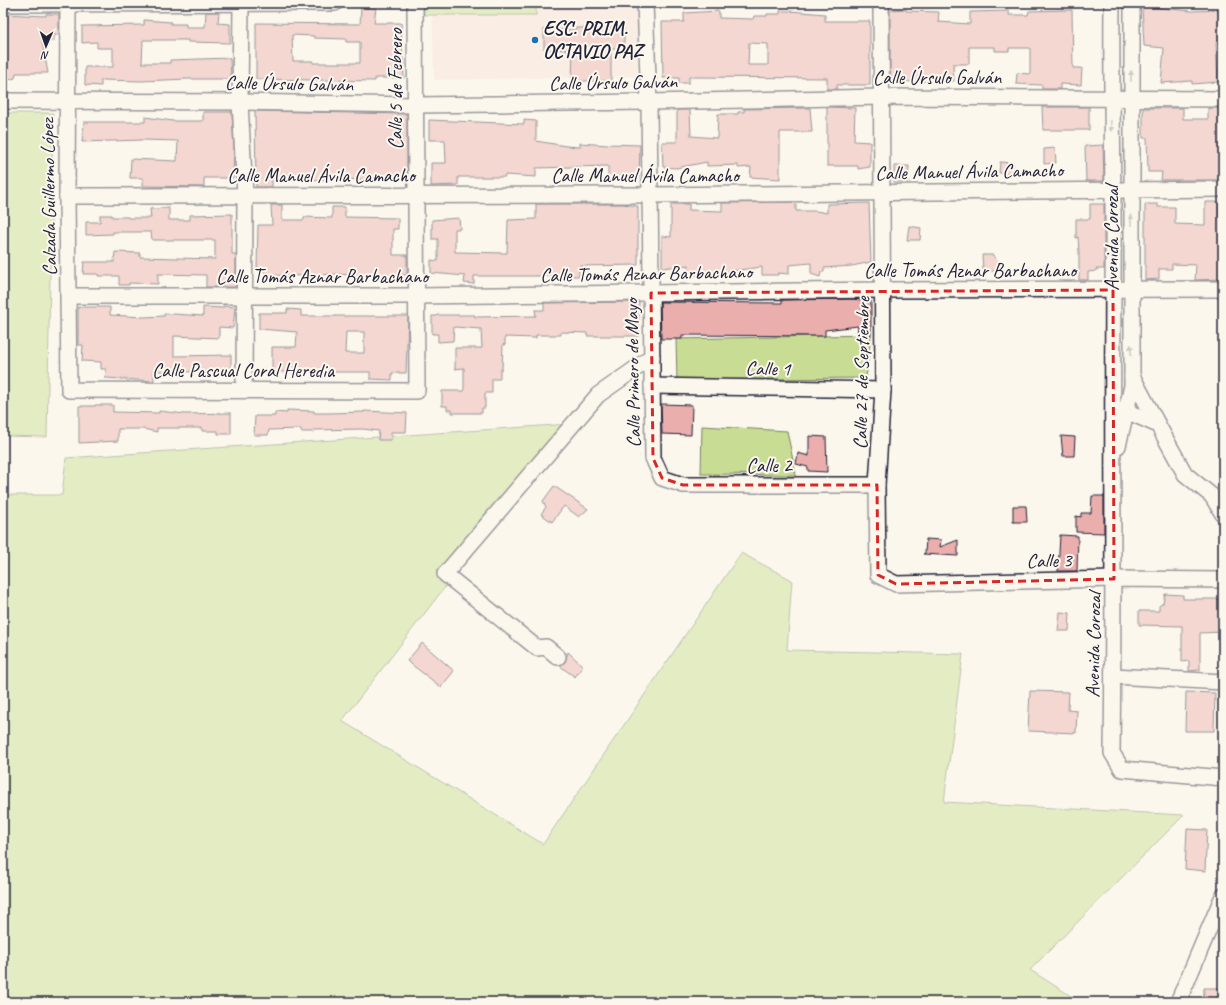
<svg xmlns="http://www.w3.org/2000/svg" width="1226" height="1005" font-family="Caveat,sans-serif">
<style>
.built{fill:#f6e1d9}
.green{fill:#c8dd93;stroke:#758067}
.building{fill:#eaafad;stroke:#22223b;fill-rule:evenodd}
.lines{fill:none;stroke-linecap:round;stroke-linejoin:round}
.minor-casing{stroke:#22223b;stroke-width:18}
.minor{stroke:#fbf7ec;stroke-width:15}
.oneway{fill:#99979c}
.marked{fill:none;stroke:#d62828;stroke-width:3;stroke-dasharray:8 5;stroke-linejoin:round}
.poi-dot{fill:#1f6fb2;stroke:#fbf7ec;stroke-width:1.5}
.labels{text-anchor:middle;stroke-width:4;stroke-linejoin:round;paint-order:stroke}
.poi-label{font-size:20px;font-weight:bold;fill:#22223b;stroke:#fbf7ec;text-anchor:start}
.street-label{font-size:20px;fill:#22223b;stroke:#fbf7ec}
</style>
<rect width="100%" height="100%" fill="#fbf7ec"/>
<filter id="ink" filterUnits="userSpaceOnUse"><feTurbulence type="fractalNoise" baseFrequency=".025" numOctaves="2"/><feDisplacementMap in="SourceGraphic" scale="8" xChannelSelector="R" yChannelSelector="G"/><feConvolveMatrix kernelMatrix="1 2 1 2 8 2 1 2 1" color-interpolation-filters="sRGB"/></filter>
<g filter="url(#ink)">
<polygon class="built" points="432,3 638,3 637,76 434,80"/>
<g class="green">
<rect x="424" y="3" width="112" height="12"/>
<polygon points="3,113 53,113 47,437 3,436"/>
<polygon points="871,335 866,378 677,380 676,339"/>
<polygon points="570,424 342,721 543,844 741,553 792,580 787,650 963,654 944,802 1184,815 1030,970 1079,1001 1078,1002 3,1002 3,495 62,495 66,458"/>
<polygon points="702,426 787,431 796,475 701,474"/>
</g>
<g class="building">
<polygon points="1142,6 1191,11 1223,10 1223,43 1216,43 1218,82 1192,84 1192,81 1161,83 1164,48 1144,46"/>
<path d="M361 8H376L374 23H401L404 78H375V81L256 79V23L360 24ZM292 35 314 36V38L346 39V42H360V63H313V61H293Z"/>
<polygon points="906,9 906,11 939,12 938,22 970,24 970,12 1009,11 1009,15 1028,15 1029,11 1072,10 1073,68 1082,68 1081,85 1060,84 1060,89 1042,89 1042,85 1016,84 1017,73 1030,74 1030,48 1009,48 1009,51 995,51 995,47 969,47 969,64 953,64 954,81 890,82 890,10"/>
<path d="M719 11V18L753 19 754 16H767V14H780V11H790L825 14V21H870V85H837V89H827V78L689 77V83H679V78H663L662 22H684V13ZM749 43 768 44V65H748Z"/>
<polygon points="206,12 219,12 218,23 230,24 230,43 188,42 188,40 143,40 142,63 170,63 170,60 230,58 231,79 188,79 141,81 101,80 101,86 85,85 85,67 113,67 113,48 97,48 97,42 82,43 82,26 144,25 144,20 171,22 171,24 186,24 186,27 205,27"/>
<polygon points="4,14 46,16 46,14 59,14 59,35 54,35 54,41 42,41 48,73 16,73 15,78 3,82"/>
<polygon points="576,28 624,28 624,49 611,49 611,81 572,81 573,50 544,49 544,29 576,30"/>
<polygon points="827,107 855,108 854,141 870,142 870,167 858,169 858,166 827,166"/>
<polygon points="1042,107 1089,107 1089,130 1043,130"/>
<polygon points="810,108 812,132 780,132 780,179 750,177 751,167 738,168 738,165 707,166 707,162 676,168 663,167 662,142 677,142 677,110 690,110 691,136 717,138 718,114 738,114 738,112 744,112 744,109"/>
<polygon points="1143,108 1183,108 1183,119 1208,119 1208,108 1223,108 1223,180 1161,180 1162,172 1148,172 1147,138 1143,138"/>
<polygon points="255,111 407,114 407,179 272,180 272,187 256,187"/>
<polygon points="203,112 232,112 234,150 233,178 204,178 204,187 143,186 143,178 130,178 131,159 177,161 178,141 142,140 82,142 84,122 145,122 145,117 173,121 203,121"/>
<polygon points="429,120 524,124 524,120 536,121 536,141 566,146 580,147 580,143 608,145 609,144 640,145 639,178 608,179 608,166 536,168 536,177 505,175 505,177 458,177 458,185 431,186 431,163 446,163 445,140 429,140"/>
<polygon points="1103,145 1104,181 1086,181 1085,146"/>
<polygon points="1055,148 1056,163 1044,164 1044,149"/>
<polygon points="1000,162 1013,163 1013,174 999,173"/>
<polygon points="894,166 909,166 908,182 894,182"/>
<polygon points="796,202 796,211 816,211 827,213 827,204 869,203 871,262 852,266 824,268 824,272 821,272 820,277 811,274 811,263 789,265 789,274 778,273 778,275 762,275 762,267 723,272 715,271 716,275 688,275 689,265 662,268 662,236 671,237 671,204 689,204 689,210 722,211 722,203"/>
<polygon points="1205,202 1219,202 1219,216 1223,216 1223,279 1195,280 1196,265 1172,264 1172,269 1159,269 1159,279 1145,280 1145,204 1158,204 1158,207 1175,207 1175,224 1205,225"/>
<polygon points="536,204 623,204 638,206 638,265 579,266 579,276 474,276 474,284 464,283 465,276 431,273 431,260 438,261 438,239 432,239 432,220 459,218 460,229 455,229 455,252 507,253 508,220 536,219"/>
<polygon points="1090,204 1104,204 1104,269 1096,269 1096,271 1088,272 1088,280 1079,280 1079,252 1078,237 1076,238 1076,219 1090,219"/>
<polygon points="271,205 282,205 282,220 304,220 304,217 332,218 332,207 345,207 345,217 398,218 398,229 393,229 393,255 407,255 407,275 391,275 391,277 332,274 309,276 265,275 264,269 257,268 258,225 272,225"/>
<polygon points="169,208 169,220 190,220 190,215 232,214 232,254 236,254 236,287 206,287 206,275 158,274 158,284 129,283 129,285 119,285 119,276 98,276 98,274 83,274 84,262 114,262 115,252 140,253 140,257 215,259 215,240 152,240 151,232 113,232 113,234 86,235 86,222 100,222 100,215 112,215 112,217 128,217 128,218 151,218 150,209"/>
<polygon points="909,226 921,228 920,240 907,240"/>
<polygon points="982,255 993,255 998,263 996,271 983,271"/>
<polygon points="852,299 871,301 871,335 857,335 858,326 825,330 825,336 682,335 682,339 661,339 660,302 782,303 782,300"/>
<polygon points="639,302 639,336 587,336 587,333 561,332 561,335 536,335 536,338 505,337 505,345 503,344 502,369 500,370 500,379 492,379 492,393 485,393 485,408 482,408 482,413 452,413 452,410 447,410 447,406 442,406 442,391 464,391 464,368 455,369 455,348 482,348 481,329 454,327 453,341 438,342 438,334 432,334 432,316 437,316 437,315 475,315 475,317 536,316 535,310 544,310 544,303"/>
<polygon points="223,306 235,307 233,328 219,327 219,338 174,336 174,356 231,355 231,373 154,371 154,381 105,378 106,369 101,369 101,362 82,361 83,345 78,345 78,307 110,307 110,315 144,317 164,316 164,314 174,314 203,316 203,307 223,308"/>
<path d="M287 309 301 310V316H408L406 373H392V380L370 379V372H272V347H296L297 332 259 329V313H287ZM346 332H364V353H345Z"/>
<polygon points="661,404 692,405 691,435 662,434"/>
<polygon points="95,405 113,405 113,412 159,413 159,411 185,414 231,413 231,434 218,434 218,431 202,431 202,428 157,428 157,432 143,429 118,429 118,441 79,443 79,406 95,406"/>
<polygon points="287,410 314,411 314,413 329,413 364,412 364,411 407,413 406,432 391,432 391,440 378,440 379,431 363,429 314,430 314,432 301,432 301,429 269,430 268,435 254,435 255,416 275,416 275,412 287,413"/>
<polygon points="809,436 826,437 827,472 808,471 808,467 796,464 798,453 809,456"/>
<polygon points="1061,436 1075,437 1074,456 1063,456"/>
<polygon points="554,486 588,509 579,517 564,506 552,522 541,514 546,507 543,501"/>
<polygon points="1092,496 1104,496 1104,533 1076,532 1076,516 1081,517 1081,513 1091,513"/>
<polygon points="1013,506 1026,506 1027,522 1013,522"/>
<polygon points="1060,535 1078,536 1077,571 1058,571"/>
<polygon points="926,539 941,540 940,547 958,540 958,556 923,554 925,553"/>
<polygon points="1165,594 1183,595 1183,599 1223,599 1223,632 1200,633 1200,670 1189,671 1189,661 1182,662 1182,626 1139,625 1139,611 1159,611 1159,606 1163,603"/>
<polygon points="1060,612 1070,613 1069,631 1058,631"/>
<polygon points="422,643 454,671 441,687 407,661"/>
<polygon points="568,652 583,666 575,677 560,666 565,662"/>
<polygon points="1030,691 1069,692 1068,710 1077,711 1076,733 1028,731"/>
<polygon points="1186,692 1215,693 1214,731 1185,731"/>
<polygon points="1187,829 1207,830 1205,871 1185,869"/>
<polygon points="1204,988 1223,988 1223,1000 1203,1000"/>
</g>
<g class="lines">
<defs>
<g id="minor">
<polyline points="68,3 67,196 69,390 417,391 415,3"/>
<polyline points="241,3 240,102 245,195 244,389"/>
<polyline points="645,3 649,102 653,458 662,478 683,485 877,485"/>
<polyline points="881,3 883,390 877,485 878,575 896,584 1114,579 1223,580"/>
<path d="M1112 3C1111 99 1114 194 1113 289 1112 444 1114 599 1112 753L1122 769 1223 778"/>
<polyline points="3,4 335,3"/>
<polyline points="3,101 240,102 415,105 649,102 881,97 1223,99"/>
<polyline points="67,196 650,195 1223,189"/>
<polyline points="69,296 415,296 883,290 1223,289"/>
<polyline points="1132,376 1158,425"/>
<polyline points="652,386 883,390"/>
<polyline points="1117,410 1126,411 1158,425 1185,474 1212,496 1223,514"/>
<polyline points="1118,446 1132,386 1132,3"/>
<polyline points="558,657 546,647 537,648 445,574 598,395 652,357"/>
<polyline points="1113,676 1223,682"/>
<polyline points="1178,1002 1223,896"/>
</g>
</defs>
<use href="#minor" class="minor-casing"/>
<use href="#minor" class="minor"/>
</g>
<defs><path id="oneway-solid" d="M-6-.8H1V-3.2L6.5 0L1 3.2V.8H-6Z"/></defs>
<g class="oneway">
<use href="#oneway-solid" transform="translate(1131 76) rotate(-89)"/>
<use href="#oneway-solid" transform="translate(1111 126) rotate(89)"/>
<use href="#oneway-solid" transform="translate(1131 220) rotate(-91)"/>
<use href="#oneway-solid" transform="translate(1131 350) rotate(-91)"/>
</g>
</g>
<path d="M0 0H1226V1005H0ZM1113 290 1114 579 896 584 878 575 877 485H683L662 478 653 458 651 293Z" fill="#fbf7ec" fill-opacity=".55" fill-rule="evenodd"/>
<path class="marked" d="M1113 290 1114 579 896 584 878 575 877 485H683L662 478 653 458 651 293Z"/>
<circle class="poi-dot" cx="535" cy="40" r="4"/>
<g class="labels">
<g class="poi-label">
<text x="543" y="35">ESC. PRIM.<tspan x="543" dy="23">OCTAVIO PAZ</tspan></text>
</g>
<g class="street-label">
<text x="937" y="84">Calle Úrsulo Galván</text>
<text transform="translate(613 82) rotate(-1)" y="7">Calle Úrsulo Galván</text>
<text transform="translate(289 83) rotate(1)" y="7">Calle Úrsulo Galván</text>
<text transform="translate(395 89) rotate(-90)" y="7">Calle 5 de Febrero</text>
<text transform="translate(969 171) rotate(-1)" y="7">Calle Manuel Ávila Camacho</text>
<text x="321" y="182">Calle Manuel Ávila Camacho</text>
<text x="645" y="182">Calle Manuel Ávila Camacho</text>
<text transform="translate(48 197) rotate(-91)" y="7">Calzada Guillermo López</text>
<text transform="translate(1111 238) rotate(-90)" y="7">Avenida Corozal</text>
<text x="970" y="277">Calle Tomás Aznar Barbachano</text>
<text transform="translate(646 273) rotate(-1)" y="7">Calle Tomás Aznar Barbachano</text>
<text x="322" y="283">Calle Tomás Aznar Barbachano</text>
<text transform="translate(768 368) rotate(1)" y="7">Calle 1</text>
<text x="243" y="377">Calle Pascual Coral Heredia</text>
<text transform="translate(632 373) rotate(-91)" y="7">Calle Primero de Mayo</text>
<text transform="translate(861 373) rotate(-89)" y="7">Calle 27 de Septiembre</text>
<text x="769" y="472">Calle 2</text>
<text transform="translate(1049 560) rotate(-1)" y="7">Calle 3</text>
<text transform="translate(1093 645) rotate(-89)" y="7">Avenida Corozal</text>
</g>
</g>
<rect width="1226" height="1005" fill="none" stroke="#fbf7ec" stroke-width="16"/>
<rect x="8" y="8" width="1210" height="989" fill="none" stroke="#22223b" stroke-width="1.5" filter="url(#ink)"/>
<g transform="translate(46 46) rotate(182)" stroke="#fbf7ec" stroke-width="3" paint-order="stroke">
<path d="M0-3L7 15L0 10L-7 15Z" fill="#22223b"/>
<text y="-6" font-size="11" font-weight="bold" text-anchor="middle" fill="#22223b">N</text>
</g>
</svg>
